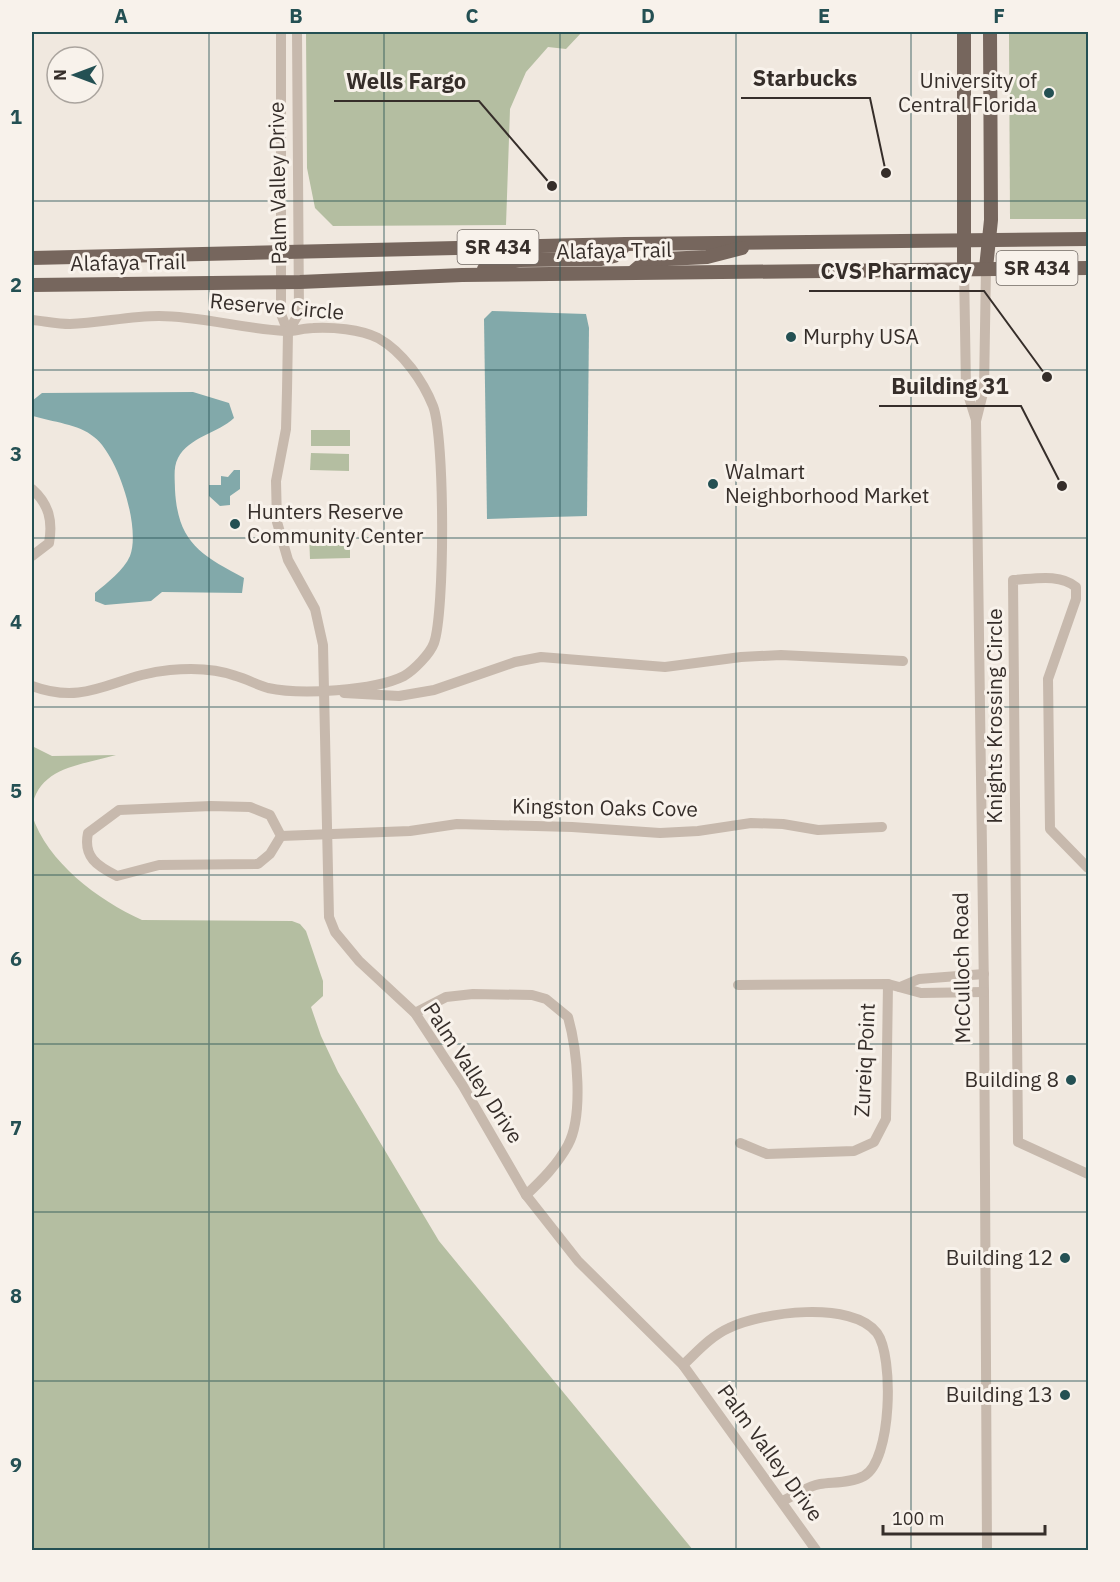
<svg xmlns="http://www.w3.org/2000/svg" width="1120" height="1582" font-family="'IBM Plex Sans',sans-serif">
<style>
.green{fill:#b4bea1}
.water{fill:#82a9aa}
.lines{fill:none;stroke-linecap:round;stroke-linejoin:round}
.minor{stroke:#c7b9ad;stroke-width:10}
.major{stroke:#76665d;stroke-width:14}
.grid{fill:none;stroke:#245053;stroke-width:1.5;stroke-opacity:0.55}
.poi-dot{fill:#245053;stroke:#f8f2eb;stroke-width:2}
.labels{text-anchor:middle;stroke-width:6;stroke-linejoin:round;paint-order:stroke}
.shield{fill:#f8f2eb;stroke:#706964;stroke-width:1.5}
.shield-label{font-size:20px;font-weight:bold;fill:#362e2a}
.poi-label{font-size:21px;fill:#362e2a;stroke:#f8f2eb;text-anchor:end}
.street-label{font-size:21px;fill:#362e2a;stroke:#f8f2eb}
.leader{fill:none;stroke:#362e2a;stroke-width:2}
.callout-dot{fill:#362e2a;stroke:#f8f2eb;stroke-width:2}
.callout-label{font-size:22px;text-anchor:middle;font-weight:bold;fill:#362e2a;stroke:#f8f2eb;stroke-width:6;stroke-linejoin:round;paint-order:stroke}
.neatline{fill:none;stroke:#245053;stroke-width:2}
.grid-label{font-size:20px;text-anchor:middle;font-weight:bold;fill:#245053}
</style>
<rect width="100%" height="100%" fill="#f0e8df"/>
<g class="green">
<polygon points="306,32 582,32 566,49 548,47 526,72 510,109 506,225 333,226 315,208 307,168"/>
<polygon points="1009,32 1088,32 1088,219 1010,219"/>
<rect x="311" y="430" width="39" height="16"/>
<polygon points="311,453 349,454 349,471 310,470"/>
<polygon points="350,533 350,558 310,559 309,534"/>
<path d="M32 746 52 756 116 755C82 765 37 767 32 809Z"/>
<path d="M32 815C47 862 98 900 142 920L292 921 300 924 306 931 323 981V996L311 1007 321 1036 338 1072 439 1241 693 1550H32Z"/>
</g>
<g class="water">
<polygon points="492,311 586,314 589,328 587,516 487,519 484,319"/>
<path d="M193 392 229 403 234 418C218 433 189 437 178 458 173 467 175 480 175 490 178 543 201 555 244 578L242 593 162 592 151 601 105 605 95 601V593C107 583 124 570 130 556 141 528 118 455 94 437 79 424 52 422 33 416L32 401 42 393Z"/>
<polygon points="234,470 240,470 240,489 230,496 230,505 220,506 209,496 209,485 221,485 221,476 228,477"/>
</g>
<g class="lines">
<g class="minor">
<polyline points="281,32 281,314 288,332 287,391 286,429 276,481 277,522 288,560 315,609 323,645 329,917 335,932 359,961 415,1013 463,1086 526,1195 578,1261 683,1365 816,1550"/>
<polyline points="964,268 966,388 976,420"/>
<polyline points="986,268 984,389 976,421 984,992 987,1550"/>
<path d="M32 320C44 321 57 324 70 324 100 323 129 316 159 316 201 316 243 329 285 331 294 332 303 328 313 328 332 327 360 329 378 338 403 352 423 381 433 406 445 437 445 612 434 643 430 654 414 670 404 676 374 691 300 695 268 688 257 685 247 679 236 676 217 669 191 668 170 670 114 675 89 707 32 686"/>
<polyline points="288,332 299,313 297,32"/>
<path d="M32 489C49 504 53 521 49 543L32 556"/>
<polyline points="344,693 399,696 434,690 515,662 541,657 665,667 741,657 781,655 903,661"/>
<path d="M211 806 250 807 270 815 281 836 270 854 258 864 159 865 117 876C97 866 83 857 88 833L119 810Z"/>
<polyline points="281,836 410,831 457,824 572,827 660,833 698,831 751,823 783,824 818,830 882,827"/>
<path d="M1088 868 1050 829 1048 679 1076 599V587C1060 573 1033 579 1013 580L1018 1142 1088 1174"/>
<polyline points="738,985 888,984 921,993 984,992"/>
<polyline points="900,987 919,979 984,974"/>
<path d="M415 1013 446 997 473 994 532 995 546 999 568 1017C577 1049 584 1115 568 1145 557 1165 542 1180 526 1195"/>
<polyline points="740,1143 767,1154 854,1151 874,1142 886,1119 888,984"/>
<path d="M683 1365C697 1352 711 1336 729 1328 762 1312 852 1300 877 1333 894 1356 892 1461 864 1476 851 1483 834 1482 820 1484 807 1486 794 1496 782 1501"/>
</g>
<g class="major">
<polyline points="32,258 626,244 1088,239"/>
<polyline points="964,268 964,32"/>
<polyline points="986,268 991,220 990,32"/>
<polyline points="484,269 519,260 601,259 614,256 626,244"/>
<polyline points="633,272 647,260 707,257 742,248"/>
<polyline points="32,285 300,282 462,275 1088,268"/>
</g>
</g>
<path class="grid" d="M209 32V1550M384 32V1550M560 32V1550M736 32V1550M911 32V1550M32 201H1088M32 370H1088M32 538H1088M32 707H1088M32 875H1088M32 1044H1088M32 1212H1088M32 1381H1088"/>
<g class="poi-dot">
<circle cx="1049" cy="93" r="6"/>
<circle cx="791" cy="337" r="6"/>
<circle cx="713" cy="484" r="6"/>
<circle cx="235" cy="524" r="6"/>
<circle cx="1071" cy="1080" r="6"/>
<circle cx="1065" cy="1258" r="6"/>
<circle cx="1065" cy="1395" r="6"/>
</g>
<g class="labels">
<g class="shield">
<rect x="457.5" y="230" width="81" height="34" rx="4.5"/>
<rect x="996.5" y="251" width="81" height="34" rx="4.5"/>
</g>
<g class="shield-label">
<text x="498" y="254">SR 434</text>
<text x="1037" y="275">SR 434</text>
</g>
<g class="poi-label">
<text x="1037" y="88">University of<tspan x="1037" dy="24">Central Florida</tspan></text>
<text x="803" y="344" text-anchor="start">Murphy USA</text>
<text x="725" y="479" text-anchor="start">Walmart<tspan x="725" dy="24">Neighborhood Market</tspan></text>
<text x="247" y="519" text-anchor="start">Hunters Reserve<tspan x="247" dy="24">Community Center</tspan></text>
<text x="1059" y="1087">Building 8</text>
<text x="1053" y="1265">Building 12</text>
<text x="1053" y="1402">Building 13</text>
</g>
<g class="street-label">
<text transform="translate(278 183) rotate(-91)" y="7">Palm Valley Drive</text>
<text transform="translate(614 251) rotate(-1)" y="7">Alafaya Trail</text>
<text transform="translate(128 263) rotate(-1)" y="7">Alafaya Trail</text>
<text transform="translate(277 307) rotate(5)" y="7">Reserve Circle</text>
<text transform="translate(995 716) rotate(-90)" y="7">Knights Krossing Circle</text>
<text transform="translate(605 808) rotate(1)" y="7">Kingston Oaks Cove</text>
<text transform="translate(962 968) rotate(-91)" y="7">McCulloch Road</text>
<text transform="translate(865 1060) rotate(-87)" y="7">Zureiq Point</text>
<text transform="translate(473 1073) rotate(57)" y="7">Palm Valley Drive</text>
<text transform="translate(770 1453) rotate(54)" y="7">Palm Valley Drive</text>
</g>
</g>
<path class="leader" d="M886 173L870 98H741M552 186L479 101H334M1047 377L984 291H809M1062 486L1021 406H879"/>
<g class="callout-dot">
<circle cx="886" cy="173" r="6"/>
<circle cx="552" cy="186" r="6"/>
<circle cx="1047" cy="377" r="6"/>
<circle cx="1062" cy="486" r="6"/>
</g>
<g class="callout-label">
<text x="805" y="86">Starbucks</text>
<text x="406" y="89">Wells Fargo</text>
<text x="896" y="279">CVS Pharmacy</text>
<text x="950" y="394">Building 31</text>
</g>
<rect width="1120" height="1582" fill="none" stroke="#f8f2eb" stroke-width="66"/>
<g transform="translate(75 75) rotate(270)"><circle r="28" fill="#f8f2eb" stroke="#aaa49e" stroke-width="1.5"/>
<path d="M0-4.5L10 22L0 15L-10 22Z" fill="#245053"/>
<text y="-9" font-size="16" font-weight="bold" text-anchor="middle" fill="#362e2a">N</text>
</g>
<path d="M883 1525v9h162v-9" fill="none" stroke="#362e2a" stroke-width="3"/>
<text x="892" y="1525" font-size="18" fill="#362e2a" stroke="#f8f2eb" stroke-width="4.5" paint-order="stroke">100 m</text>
<rect x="33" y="33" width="1054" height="1516" class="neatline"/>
<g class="grid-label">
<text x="121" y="23">A</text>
<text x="296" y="23">B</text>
<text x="472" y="23">C</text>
<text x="648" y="23">D</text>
<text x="824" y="23">E</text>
<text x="999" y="23">F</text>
<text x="16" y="124">1</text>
<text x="16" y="292">2</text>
<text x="16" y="461">3</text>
<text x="16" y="629">4</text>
<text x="16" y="798">5</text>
<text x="16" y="966">6</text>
<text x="16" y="1135">7</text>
<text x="16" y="1303">8</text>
<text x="16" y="1472">9</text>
</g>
</svg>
